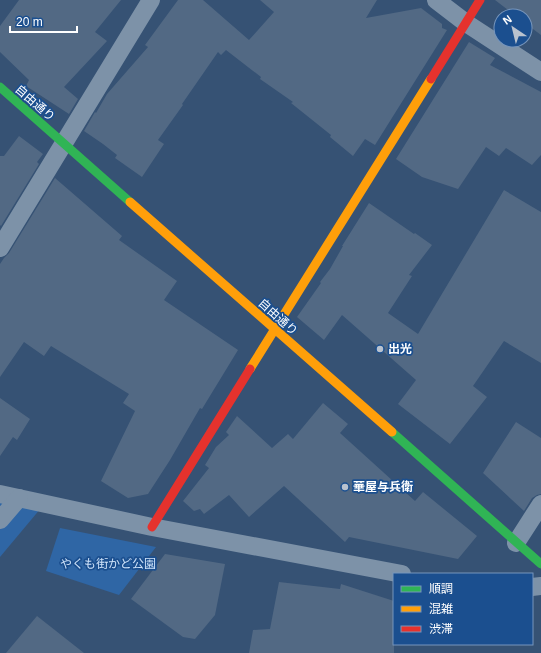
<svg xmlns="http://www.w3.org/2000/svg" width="541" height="653" font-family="Arial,'Noto Sans JP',sans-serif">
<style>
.park{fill:#2f66a5}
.building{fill:#526984}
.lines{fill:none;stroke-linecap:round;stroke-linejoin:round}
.street{stroke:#7d92a8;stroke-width:18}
.fast{stroke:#30b455;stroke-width:9}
.slow{stroke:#ff9f0a;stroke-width:9}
.jam{stroke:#e5322d;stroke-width:9}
.poi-dot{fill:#b9c2ce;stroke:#1b4f8f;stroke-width:1.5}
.labels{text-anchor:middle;stroke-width:3.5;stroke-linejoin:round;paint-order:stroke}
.street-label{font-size:12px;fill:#fff;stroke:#1b4f8f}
.poi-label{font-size:12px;font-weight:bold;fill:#fff;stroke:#1b4f8f;text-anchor:start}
.park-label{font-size:12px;fill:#cfe3fa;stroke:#1b4f8f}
</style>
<rect width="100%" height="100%" fill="#365274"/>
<g class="park">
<polygon points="0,500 41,508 0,557"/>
<polygon points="60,528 156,547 119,595 46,571"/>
</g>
<g class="building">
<polygon points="19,0 121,0 95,32 107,41 64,87 78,99 69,114 26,86 29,80 0,52 0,26"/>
<polygon points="178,0 203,0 249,40 274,12 260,0 377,0 366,18 421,8 442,24 442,28 447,30 375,145 365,139 353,156 330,137 331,135 291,103 293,102 260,79 261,77 226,50 221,55 218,52 182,104 183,105 158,140 164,144 142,177 115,158 117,155 103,144 84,131 95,112 96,113 107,94 148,47 145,45"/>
<polygon points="495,0 541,0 541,35 525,23 525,16 516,16"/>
<polygon points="469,42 495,58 490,65 541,92 541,155 532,165 506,148 499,156 486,147 458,189 422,177 396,159"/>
<polygon points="19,136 43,154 37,162 39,164 1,226 0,225 0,156 4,156"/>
<polygon points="55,178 122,236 119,240 177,281 164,300 238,350 202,409 200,408 170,460 148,494 128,498 101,481 135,411 123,403 129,394 51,346 44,356 24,342 0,377 0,264 4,258 9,253"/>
<polygon points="504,190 541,212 541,363 504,341 473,386 487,397 450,444 398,404 416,380 342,315 324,340 297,317 321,283 320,282 330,269 343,246 342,246 369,203 414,234 415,233 432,245 409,275 412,276 388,313 418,334"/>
<polygon points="0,398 30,419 17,440 13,437 0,456"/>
<polygon points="323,403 348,424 340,433 415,501 423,492 477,536 458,559 349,537 345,542 284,486 249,517 229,495 204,514 200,509 194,511 183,501 209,468 205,465 216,447 229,435 226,432 237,416 272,448 288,434 293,439"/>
<polygon points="516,422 541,438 541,494 537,495 532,498 524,511 483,473"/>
<polygon points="165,554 225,564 215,615 195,639 183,637 131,599"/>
<polygon points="279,582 340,589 341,584 394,601 394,653 249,653 253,630 270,629"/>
<polygon points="37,616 84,653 6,653"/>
</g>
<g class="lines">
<g class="street">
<polyline points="436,0 466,23 541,72"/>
<polyline points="0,248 151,0"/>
<polyline points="0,494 152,527 402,574"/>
<polyline points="0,520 19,498"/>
<polyline points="516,543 541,504"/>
<polyline points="532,587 541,586"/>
</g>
<g class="fast">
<polyline points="0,87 130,202"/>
<polyline points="392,432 541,564"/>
</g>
<g class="slow">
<polyline points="130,202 392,432"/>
<polyline points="250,369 431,79"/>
</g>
<g class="jam">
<polyline points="431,79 480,0"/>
<polyline points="152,527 250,369"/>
</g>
</g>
<g class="poi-dot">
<circle cx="380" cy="349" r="4"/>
<circle cx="345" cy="487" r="4"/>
</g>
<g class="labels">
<g class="street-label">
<text transform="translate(35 103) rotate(41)" y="4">自由通り</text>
<text transform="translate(278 317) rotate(42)" y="4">自由通り</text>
</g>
<g class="poi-label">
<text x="388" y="353">出光</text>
<text x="353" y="491">華屋与兵衛</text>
</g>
<g class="park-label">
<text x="108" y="568">やくも街かど公園</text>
</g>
</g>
<rect x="393" y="573" width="140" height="72" fill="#1b4f8f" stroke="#7695bc"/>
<rect x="401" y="586" width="20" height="6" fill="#30b455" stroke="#7695bc"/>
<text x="429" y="593" font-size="12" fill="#ffffff">順調</text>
<rect x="401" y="606" width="20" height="6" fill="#ff9f0a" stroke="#7695bc"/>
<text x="429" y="613" font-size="12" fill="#ffffff">混雑</text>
<rect x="401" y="626" width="20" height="6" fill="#e5322d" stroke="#7695bc"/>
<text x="429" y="633" font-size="12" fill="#ffffff">渋滞</text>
<g transform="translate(513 28) rotate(325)"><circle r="19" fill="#1b4f8f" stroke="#7695bc"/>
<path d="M0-3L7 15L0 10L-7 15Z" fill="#b9c2ce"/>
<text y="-6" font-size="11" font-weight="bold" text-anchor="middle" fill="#ffffff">N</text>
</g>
<path d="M10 26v6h67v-6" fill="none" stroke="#ffffff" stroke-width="2"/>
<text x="16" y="26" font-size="12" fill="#ffffff" stroke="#1b4f8f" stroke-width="3" paint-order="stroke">20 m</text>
</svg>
